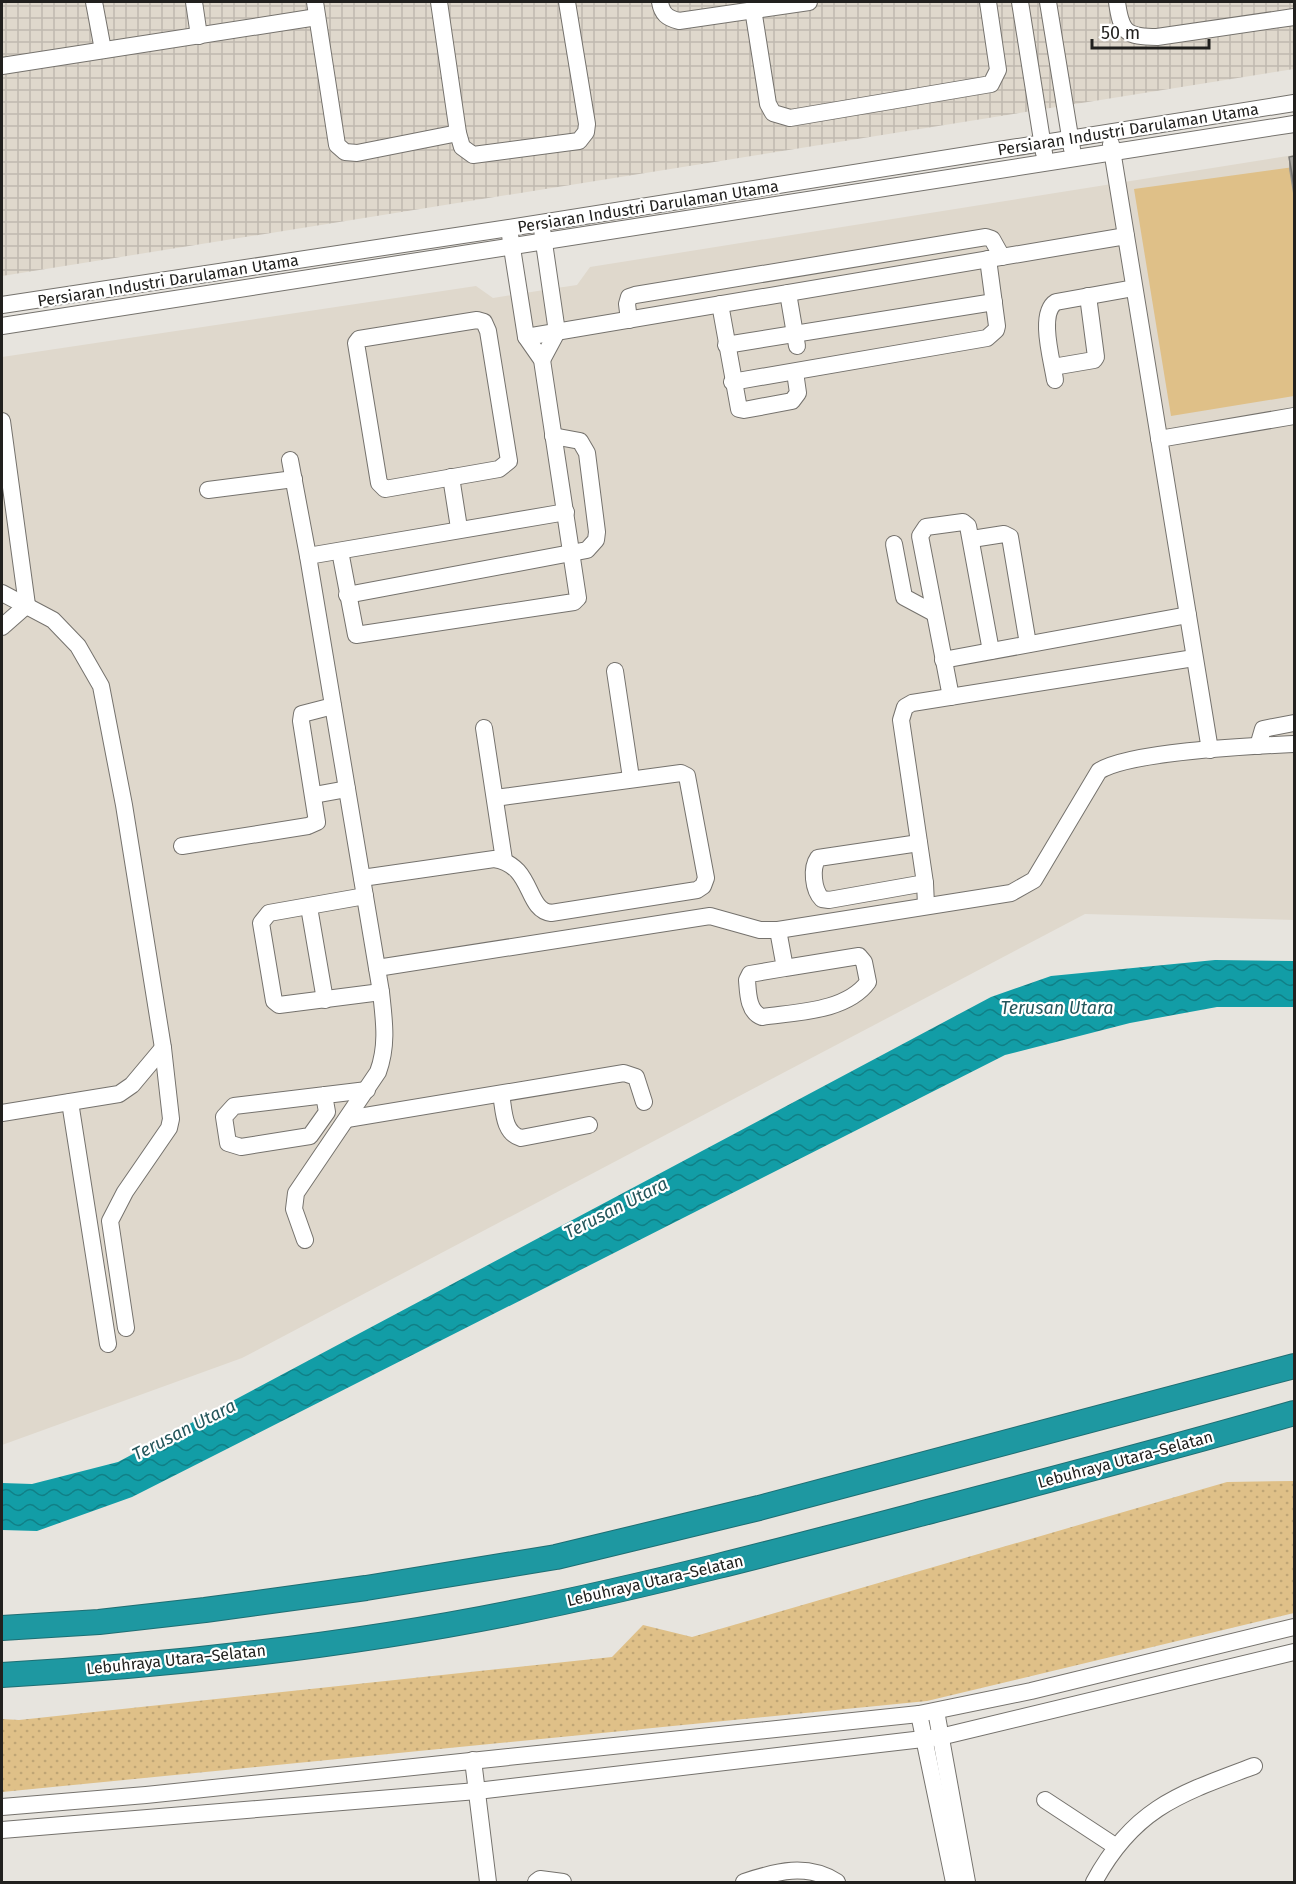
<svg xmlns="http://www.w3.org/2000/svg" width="1296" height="1884" font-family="'Fira Sans',sans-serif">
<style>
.built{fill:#dfd8cc}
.industrial{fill:url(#industrial-grid)}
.grass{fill:url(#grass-dots)}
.pitch{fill:#dfc088}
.water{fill:url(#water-waves)}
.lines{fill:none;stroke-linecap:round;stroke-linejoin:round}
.minor-casing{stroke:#75726d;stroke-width:18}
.highway-casing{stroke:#1f6e73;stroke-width:26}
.minor{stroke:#fff;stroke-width:16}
.highway{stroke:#1e98a1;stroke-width:24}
.wall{fill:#989690}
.building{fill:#b1aea8;stroke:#7c7a76;stroke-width:1.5}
.labels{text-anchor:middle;stroke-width:4.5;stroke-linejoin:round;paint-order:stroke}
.street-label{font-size:16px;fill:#21201e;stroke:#fff}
.water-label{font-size:18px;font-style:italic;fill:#24565b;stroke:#fff}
</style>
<defs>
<pattern id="industrial-grid" width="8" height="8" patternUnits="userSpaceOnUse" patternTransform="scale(1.5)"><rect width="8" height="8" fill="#dfd8cc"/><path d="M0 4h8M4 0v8" fill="none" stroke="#bfb9af"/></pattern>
<pattern id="grass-dots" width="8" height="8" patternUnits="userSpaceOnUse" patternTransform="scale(1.5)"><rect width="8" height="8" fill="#dfc088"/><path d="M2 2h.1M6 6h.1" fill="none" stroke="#bfa575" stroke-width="1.8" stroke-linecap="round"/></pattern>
<pattern id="water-waves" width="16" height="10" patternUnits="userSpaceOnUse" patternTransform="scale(1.5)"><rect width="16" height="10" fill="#129da6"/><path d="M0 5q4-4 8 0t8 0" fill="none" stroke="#108087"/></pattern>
</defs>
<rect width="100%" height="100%" fill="#e7e4de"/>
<polygon class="built" points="1294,155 1294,920 1085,914 242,1358 2,1445 2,357 476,286 493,298 550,289 577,285 590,267"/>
<polygon class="industrial" points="2,2 1294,2 1294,69 2,276"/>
<polygon class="grass" points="1294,1481 1294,1613 927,1701 2,1792 2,1719 19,1720 612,1657 643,1625 692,1637 1227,1482"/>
<polygon class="pitch" points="1294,167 1294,396 1171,416 1134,189"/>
<polygon class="water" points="1215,960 1294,961 1294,1007 1217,1007 1130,1023 1005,1055 132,1497 37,1531 2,1530 2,1483 32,1484 118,1462 991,997 1051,976"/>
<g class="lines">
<defs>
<g id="minor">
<polyline points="94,2 103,50"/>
<polyline points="194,2 199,36"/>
<polyline points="315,2 337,145 345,152 357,153 458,133"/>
<polyline points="439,2 458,133 462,147 473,155 579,141 586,132 587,124 567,2"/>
<path d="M660 2C662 14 667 18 679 21L809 2"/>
<polyline points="1020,2 1044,153"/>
<polyline points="1048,2 1072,149"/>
<path d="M1117 2C1121 32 1126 37 1157 37L1294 17"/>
<polyline points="753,9 768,104 773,113 790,118 991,84 998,70 988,2"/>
<polyline points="2,66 317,17"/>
<polyline points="1111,144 1210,750"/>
<polyline points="788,293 797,346"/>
<polyline points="720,304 739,409 744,410 792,401 798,393 795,372"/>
<polyline points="2,305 509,228 1294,103"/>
<polygon points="477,320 484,322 488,331 509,461 499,469 385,489 379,483 356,343 359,339"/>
<polyline points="629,320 627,304 629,297 635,295 986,237 992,239 1002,257"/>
<polyline points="2,326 1294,124"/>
<polyline points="526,337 1126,236"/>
<polyline points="726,345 994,302"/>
<polyline points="542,360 557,332 542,229"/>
<polyline points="1053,367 1094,360 1096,357 1088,296"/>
<path d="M1055 380C1052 360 1038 313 1056 302L1134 288"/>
<polyline points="732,382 987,338 996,330 997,326 988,259"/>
<polyline points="2,421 27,605 2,627"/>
<polyline points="1159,439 1294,416"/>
<polyline points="290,460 308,556"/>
<polyline points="451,477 459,528"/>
<polyline points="208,490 294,479"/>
<polyline points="972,539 1004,534 1010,537 1028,644"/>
<polyline points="894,544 904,597 932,612"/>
<polyline points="340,551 356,635 574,602 578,598 542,360 526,337 510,235"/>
<polyline points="2,593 53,620 78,646 101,686 124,805 163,1048 171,1119 169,1128 125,1192 110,1221 126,1328"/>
<polyline points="347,595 587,550 596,540 597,532 587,453 580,441 553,436"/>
<polyline points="943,660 1188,615"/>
<polyline points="615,671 631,778"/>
<polyline points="951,697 920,536 926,527 963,522 968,526 991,651"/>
<polyline points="484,728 504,860"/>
<polyline points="1258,746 1263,729 1294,723"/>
<polyline points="314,795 347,789"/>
<path d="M919 843 818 858C811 868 813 890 822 899L829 900 925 883"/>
<polyline points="182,846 308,826 317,822 301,721 302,714 333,706"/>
<path d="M362 878 494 859C534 865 525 910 551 913L697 890 703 886 706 878 687 776 681 773 495 798"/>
<polyline points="365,896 269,913 261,923 274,1001 279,1005 381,992"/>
<polyline points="926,905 925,883 901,720 905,707 912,703 1194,658"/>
<polyline points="309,907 325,1000"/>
<path d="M778 930 785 968 859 956 864 962 868 982C846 1012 795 1012 762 1017 748 1012 748 993 747 980L750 974 785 968"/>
<path d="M377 968 710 916 760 930H778L1011 893 1034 880 1099 771C1131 751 1253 746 1294 744"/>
<path d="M501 1094C504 1110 503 1133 521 1138L589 1125"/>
<polyline points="324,1095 327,1112 310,1136 241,1147 228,1143 224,1117 234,1106 367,1090"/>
<polyline points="70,1102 108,1344"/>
<polyline points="2,1113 119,1094 132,1085 163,1048"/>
<polyline points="347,1119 624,1073 636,1077 644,1102"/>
<path d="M305 1240 294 1209 296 1193 378 1072C388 1045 384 1020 381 992L308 556 566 512"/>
<polyline points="936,1711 967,1882"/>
<polyline points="919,1714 954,1882"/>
<polyline points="473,1760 488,1882"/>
<polyline points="1045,1800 1115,1846"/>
<polyline points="2,1807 146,1795 919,1714 1031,1691 1294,1627"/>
<polyline points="2,1830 477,1791 940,1737 1294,1652"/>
<polyline points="536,1882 540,1879 563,1882"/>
<path d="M744 1882C777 1871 807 1863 837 1882"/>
<path d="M1094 1882C1134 1808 1179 1794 1254 1766"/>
</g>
<g id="highway">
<polyline points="2,1628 99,1622 205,1610 366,1588 556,1557 759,1508 1294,1366"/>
<path d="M2 1675C173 1665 347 1646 516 1612 650 1585 783 1550 916 1515 1042 1482 1169 1449 1294 1413"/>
</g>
</defs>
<use href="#minor" class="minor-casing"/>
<use href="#highway" class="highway-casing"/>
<use href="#minor" class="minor"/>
<use href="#highway" class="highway"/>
</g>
<polygon class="wall" points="1294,156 1294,199 1289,169 1289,157"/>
<polygon class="building" points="1294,156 1294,186 1289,157"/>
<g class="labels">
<g class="street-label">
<text transform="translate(1128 129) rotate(-9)" y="6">Persiaran Industri Darulaman Utama</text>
<text transform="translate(648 206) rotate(-9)" y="6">Persiaran Industri Darulaman Utama</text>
<text transform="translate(168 280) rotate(-9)" y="6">Persiaran Industri Darulaman Utama</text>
<text transform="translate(1125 1459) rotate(-15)" y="6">Lebuhraya Utara–Selatan</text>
<text transform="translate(655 1580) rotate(-13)" y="6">Lebuhraya Utara–Selatan</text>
<text transform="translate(176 1659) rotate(-6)" y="6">Lebuhraya Utara–Selatan</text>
</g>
<g class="water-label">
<text x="1057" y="1014">Terusan Utara</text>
<text transform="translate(616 1208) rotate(-27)" y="6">Terusan Utara</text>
<text transform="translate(184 1430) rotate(-27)" y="6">Terusan Utara</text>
</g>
</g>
<rect width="1296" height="1884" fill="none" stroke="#21201e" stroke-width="6"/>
<path d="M1092 39v9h117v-9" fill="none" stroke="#21201e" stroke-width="3"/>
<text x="1101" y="39" font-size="18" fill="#21201e" stroke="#ffffff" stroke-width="4.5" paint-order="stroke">50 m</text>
</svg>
